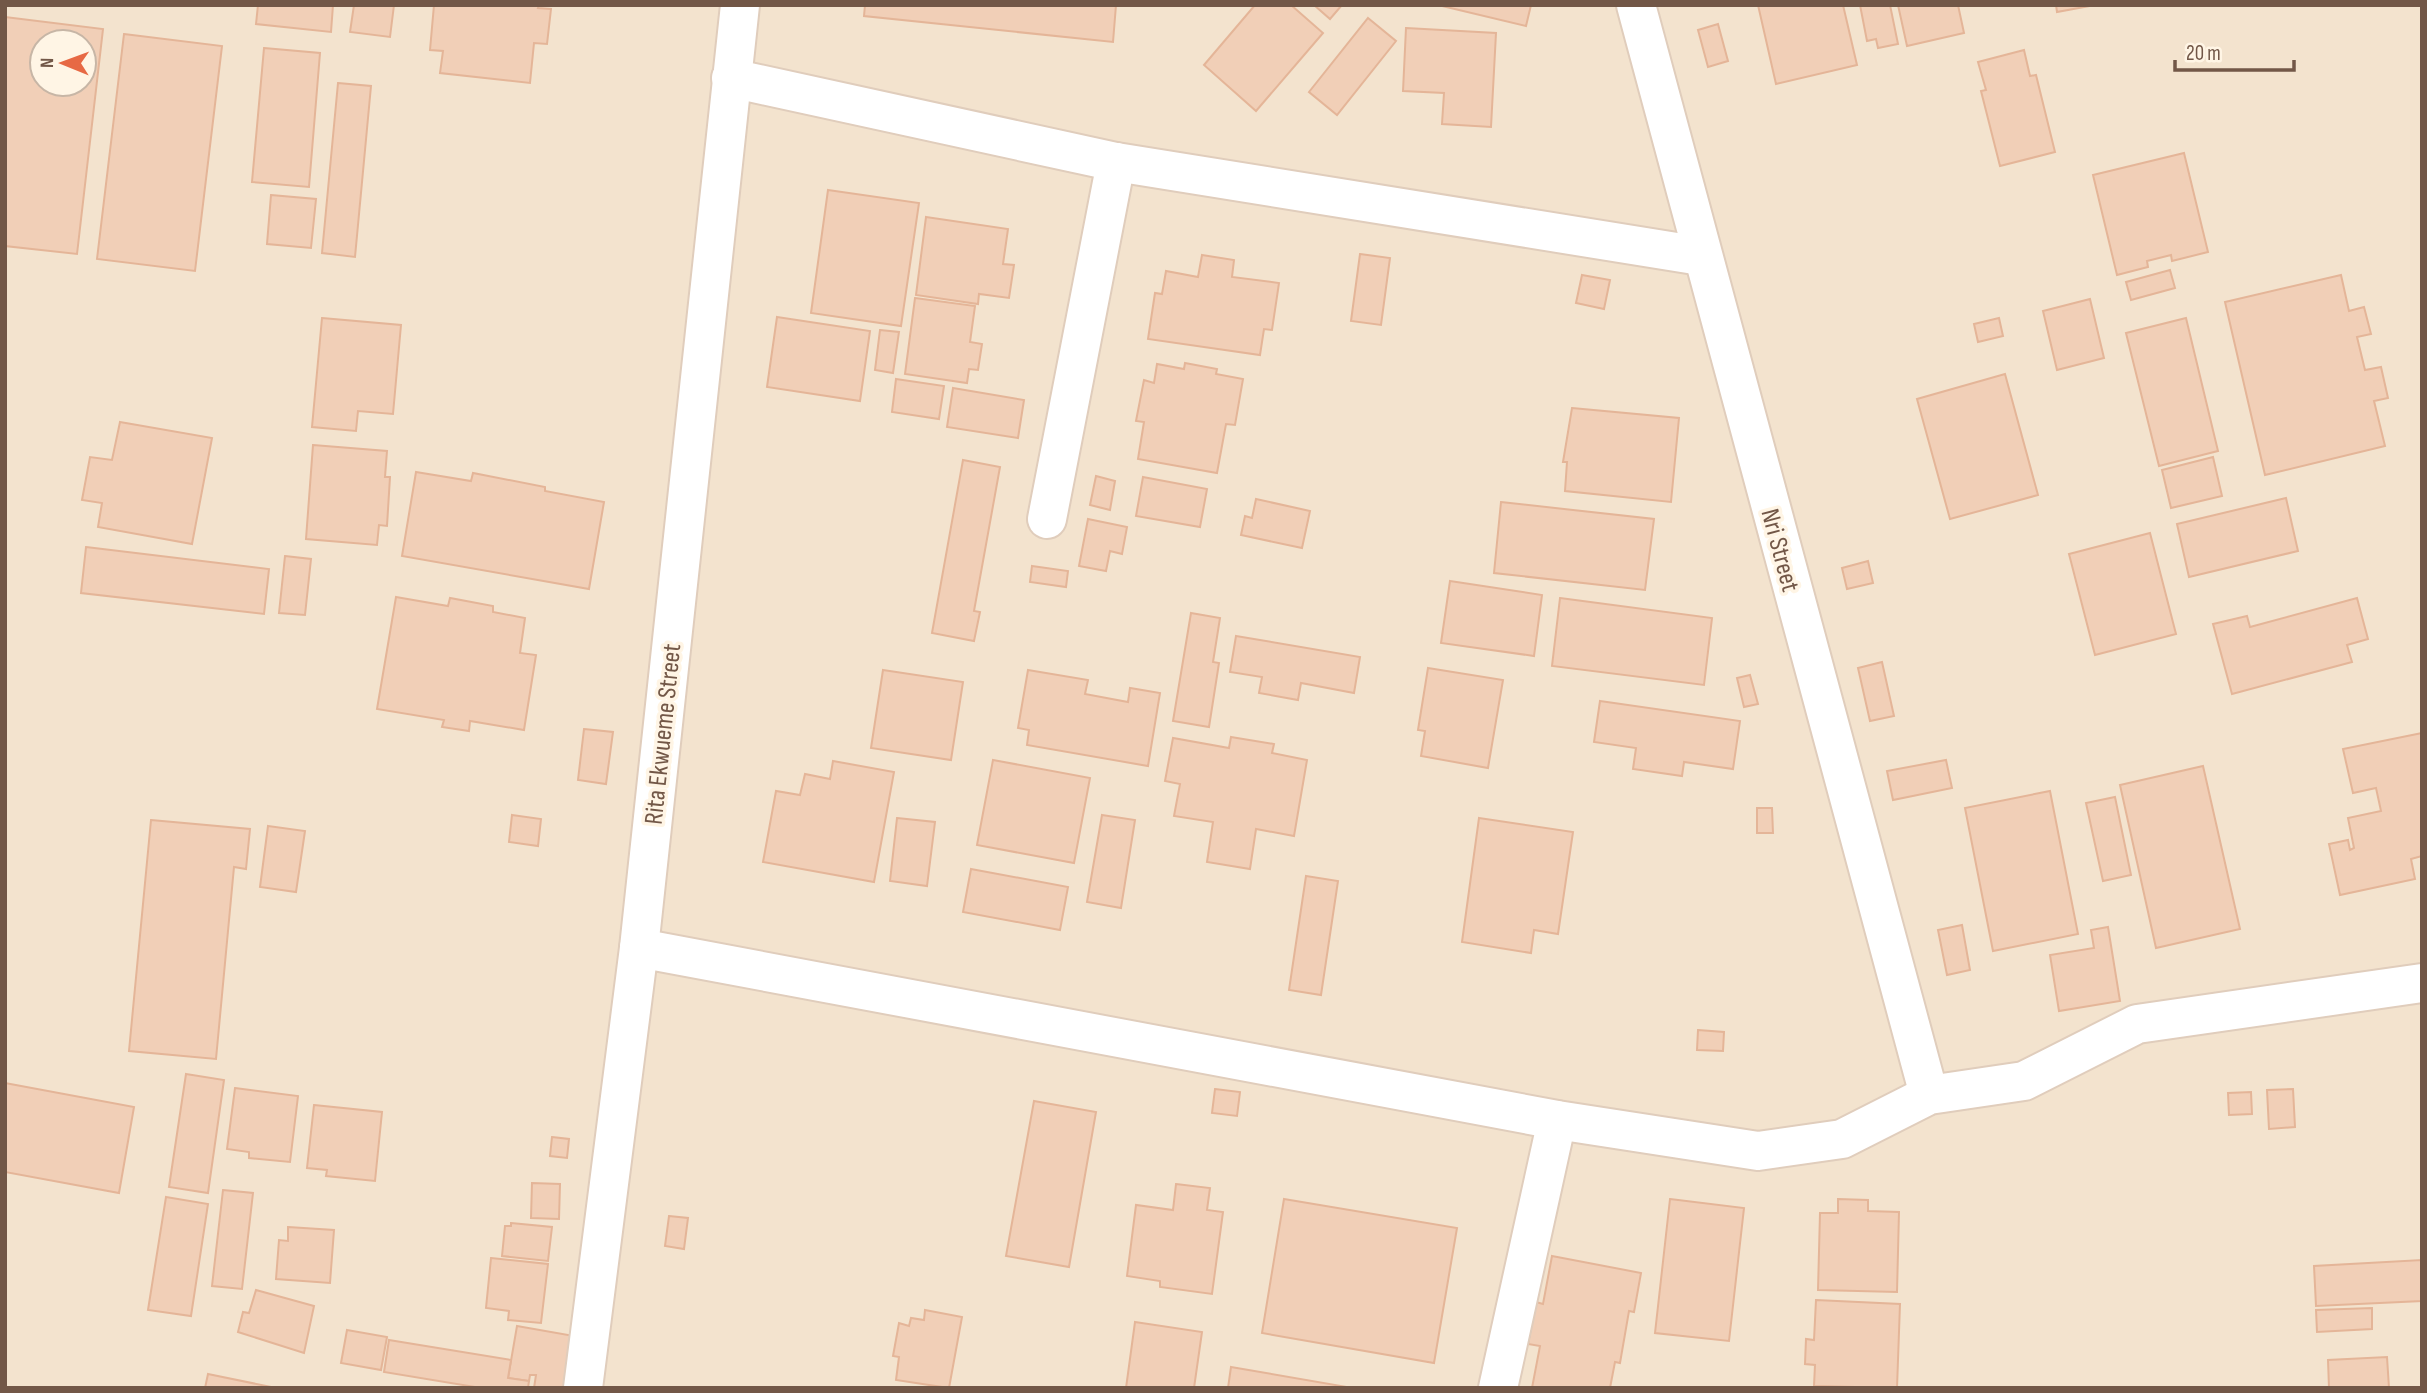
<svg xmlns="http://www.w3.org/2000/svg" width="2427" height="1393" font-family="'Sofia Sans Condensed',sans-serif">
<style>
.residential{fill:#f3e3ce;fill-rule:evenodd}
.building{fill:#f1cfb7;stroke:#e4b598;stroke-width:2;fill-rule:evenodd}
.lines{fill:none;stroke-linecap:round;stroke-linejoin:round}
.street-casing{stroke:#e0cdbc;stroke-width:42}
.street{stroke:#fff;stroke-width:38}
.labels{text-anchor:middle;stroke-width:7;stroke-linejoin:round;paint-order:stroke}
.street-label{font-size:26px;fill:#725747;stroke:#fff5e5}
</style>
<rect width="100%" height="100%" fill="#fcf1df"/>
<path class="residential" d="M5 5H2422V1388H5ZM42 42H84V84H42Z"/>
<g class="building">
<polygon points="258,5 333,5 331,32 256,24"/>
<polygon points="354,5 394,5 390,37 350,32"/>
<polygon points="434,5 539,5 538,8 551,9 547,44 534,43 530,83 440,73 443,51 430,50"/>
<polygon points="865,5 1116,5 1113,42 864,16"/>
<polygon points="1255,5 1291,5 1323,33 1256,111 1204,65"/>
<polygon points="1314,5 1342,5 1330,19"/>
<polygon points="1438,5 1531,5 1526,26"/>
<polygon points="1758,5 1843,5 1857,65 1776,84"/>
<polygon points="1860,5 1890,5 1898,44 1878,48 1876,39 1867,41"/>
<polygon points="1898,5 1958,5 1964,33 1907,46"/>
<polygon points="2056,5 2095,5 2057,12"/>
<path d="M5 17 103 29 77 254 5 246ZM42 42H84V84H42Z"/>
<polygon points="1368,18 1396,41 1337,115 1309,92"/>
<polygon points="1718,24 1728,61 1708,67 1698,30"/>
<polygon points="1406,28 1496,33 1491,127 1442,124 1444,93 1403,91"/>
<polygon points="124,34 222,46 195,271 97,259"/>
<polygon points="264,48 320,53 309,187 252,182"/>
<polygon points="2024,50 2030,76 2036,75 2055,152 2000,166 1981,91 1986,90 1978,62"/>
<polygon points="338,83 371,86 355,257 322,253"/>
<polygon points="2184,153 2208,252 2172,261 2171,255 2147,261 2148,267 2117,275 2093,175"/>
<polygon points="828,190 919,203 901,326 811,313"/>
<polygon points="271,195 316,199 311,248 267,244"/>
<polygon points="926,217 1008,229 1003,264 1014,265 1009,298 979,294 978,304 916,295"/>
<polygon points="1360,254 1390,258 1381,325 1351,321"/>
<polygon points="1202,255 1234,260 1232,277 1279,283 1272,330 1264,329 1260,355 1148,339 1155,293 1162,294 1166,271 1198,277"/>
<polygon points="2170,270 2175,288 2131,300 2126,282"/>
<polygon points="1582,275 1610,280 1604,309 1576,303"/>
<polygon points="2341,275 2349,311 2364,307 2371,334 2357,337 2365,370 2381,367 2388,398 2374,401 2385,446 2265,475 2225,302"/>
<polygon points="915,298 975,306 970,342 982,344 978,370 969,369 967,383 905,374"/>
<polygon points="2090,299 2104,358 2057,370 2043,311"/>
<polygon points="777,317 870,331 860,401 767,387"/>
<polygon points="322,318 401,325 393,414 358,411 356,431 312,427"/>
<polygon points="1999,318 2003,336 1978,342 1974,324"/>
<polygon points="2186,318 2218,451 2159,466 2126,333"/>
<polygon points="880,330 899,332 893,373 875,370"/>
<polygon points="1185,363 1217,369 1216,374 1243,379 1235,425 1226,424 1217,473 1138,459 1144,422 1136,421 1144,380 1154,383 1157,364 1184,369"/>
<polygon points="2005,374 2038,495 1950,519 1917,399"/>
<polygon points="896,379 944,386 939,419 892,412"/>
<polygon points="953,388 1024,400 1018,438 947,427"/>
<polygon points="1572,408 1679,418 1671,502 1565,491 1567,462 1563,462"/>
<polygon points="120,422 212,438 192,544 98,527 102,503 82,500 90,457 112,460"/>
<polygon points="313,445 387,451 385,477 390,477 387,526 379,525 377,545 306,539"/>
<polygon points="2213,457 2222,496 2171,508 2162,470"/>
<polygon points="963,460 1000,467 974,611 980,612 974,641 932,633"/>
<polygon points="416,472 471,481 473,473 545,487 545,491 604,502 589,589 402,556"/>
<polygon points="1096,476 1115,481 1110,510 1090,505"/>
<polygon points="1143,477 1207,489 1200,527 1136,516"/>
<polygon points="2286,498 2298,551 2189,577 2177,524"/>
<polygon points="1256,499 1310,511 1302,548 1241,535 1245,516 1252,518"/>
<polygon points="1501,502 1654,519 1645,590 1494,573"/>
<polygon points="1088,519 1127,527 1122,554 1110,551 1106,571 1079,566"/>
<polygon points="2150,533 2176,634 2095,655 2069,554"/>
<polygon points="86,547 269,569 264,614 81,593"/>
<polygon points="285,556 311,559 305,615 279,613"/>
<polygon points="1868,561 1873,583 1847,589 1842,568"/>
<polygon points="1032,566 1068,571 1066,587 1030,582"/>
<polygon points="1450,581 1542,595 1534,656 1441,643"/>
<polygon points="396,597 448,606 450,598 493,606 493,612 525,618 520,653 536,655 524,730 470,721 469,731 442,727 444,720 377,709"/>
<polygon points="1560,598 1712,618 1704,685 1552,666"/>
<polygon points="2357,598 2368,639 2347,645 2352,662 2232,694 2213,624 2247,616 2250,627"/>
<polygon points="1191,613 1220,618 1213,662 1219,663 1209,727 1173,721"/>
<polygon points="1236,636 1360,657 1354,693 1301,683 1298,700 1259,693 1262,677 1230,672"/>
<polygon points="1882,662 1894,716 1870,721 1858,668"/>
<polygon points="1428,668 1503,680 1488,768 1421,756 1425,731 1418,730"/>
<polygon points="883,670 963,682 951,760 871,748"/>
<polygon points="1028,670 1088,680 1085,694 1128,702 1130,688 1160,693 1148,766 1027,745 1029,730 1018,728"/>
<polygon points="1750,675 1758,704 1744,707 1737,678"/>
<polygon points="1600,701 1740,721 1733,769 1684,762 1682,776 1633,769 1636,748 1594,742"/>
<polygon points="584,729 613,732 606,784 578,780"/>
<polygon points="2422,733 2422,856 2411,859 2415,879 2340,895 2329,844 2348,840 2350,850 2354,848 2348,818 2381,811 2376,788 2353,793 2343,749"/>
<polygon points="1231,737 1274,744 1272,753 1307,760 1294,836 1256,829 1250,869 1207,862 1213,822 1174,816 1180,784 1165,781 1173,738 1229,748"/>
<polygon points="993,760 1090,778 1074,863 977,845"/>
<polygon points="1946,760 1952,788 1893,800 1887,771"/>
<polygon points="833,761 894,772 874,882 763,862 776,791 800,795 805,774 830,779"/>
<polygon points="2203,766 2240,929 2156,948 2120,785"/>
<polygon points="2050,791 2078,934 1993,951 1965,808"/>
<polygon points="2115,797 2131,875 2103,881 2086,803"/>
<polygon points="1757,808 1772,808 1773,833 1757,833"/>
<polygon points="512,815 541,819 538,846 509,842"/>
<polygon points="1102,815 1135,820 1121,908 1087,902"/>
<polygon points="897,818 935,822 927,886 890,881"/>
<polygon points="1479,818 1573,832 1558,934 1534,930 1531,953 1462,942"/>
<polygon points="151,820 250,829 246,869 234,867 216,1059 129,1051"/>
<polygon points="268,826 305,831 296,892 260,887"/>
<polygon points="971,869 1068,887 1060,930 963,912"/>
<polygon points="1306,876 1338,881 1321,995 1289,990"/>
<polygon points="1962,925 1970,970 1947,975 1938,930"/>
<polygon points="2108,927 2120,1001 2059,1011 2050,955 2094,948 2091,930"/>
<polygon points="1698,1030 1724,1032 1723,1051 1697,1050"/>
<polygon points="186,1074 224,1080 208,1193 169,1187"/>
<polygon points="5,1083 134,1107 119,1193 5,1172"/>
<polygon points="235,1088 298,1096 290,1162 249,1158 249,1152 227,1149"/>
<polygon points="1215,1089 1240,1092 1237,1116 1212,1113"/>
<polygon points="2293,1089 2295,1127 2269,1129 2267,1090"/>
<polygon points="2251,1092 2252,1114 2229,1115 2228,1093"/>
<polygon points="1034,1101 1096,1112 1069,1267 1006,1256"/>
<polygon points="314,1105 382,1112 375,1181 326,1176 327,1170 307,1168"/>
<polygon points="552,1137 569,1139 567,1158 550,1156"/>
<polygon points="532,1183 560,1184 559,1219 531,1218"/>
<polygon points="1176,1184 1210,1188 1207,1210 1223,1212 1212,1294 1160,1287 1160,1281 1127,1276 1136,1205 1173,1210"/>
<polygon points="223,1190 253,1193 242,1289 212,1286"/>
<polygon points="166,1197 208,1204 191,1316 148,1310"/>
<polygon points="1284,1199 1457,1228 1434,1363 1262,1333"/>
<polygon points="1670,1199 1744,1208 1729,1341 1655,1333"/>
<polygon points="1838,1199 1868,1200 1868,1211 1899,1212 1897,1292 1818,1290 1820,1213 1838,1213"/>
<polygon points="669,1216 688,1218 684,1249 665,1246"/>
<polygon points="511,1223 552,1227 548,1261 502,1256 505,1226 511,1226"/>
<polygon points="288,1227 334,1230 330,1283 276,1279 279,1240 288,1241"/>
<polygon points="1552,1256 1641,1273 1634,1312 1629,1311 1620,1363 1615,1362 1610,1388 1532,1388 1540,1346 1528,1344 1536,1302 1543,1304"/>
<polygon points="491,1258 548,1264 541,1323 508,1320 509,1311 486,1308"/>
<polygon points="2422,1260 2422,1301 2316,1306 2314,1266"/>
<polygon points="256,1290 314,1306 304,1353 238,1332 243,1312 249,1313"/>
<polygon points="1816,1300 1900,1304 1897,1388 1814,1386 1815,1365 1805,1364 1806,1339 1814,1340"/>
<polygon points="2372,1308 2372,1329 2317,1332 2316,1310"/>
<polygon points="925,1310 962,1317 949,1388 896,1380 899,1357 893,1356 899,1323 909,1326 911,1318 924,1320"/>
<polygon points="1135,1322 1202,1332 1194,1388 1126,1388"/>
<polygon points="517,1326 574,1336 566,1388 534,1388 536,1375 530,1375 529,1381 508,1378"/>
<polygon points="347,1330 387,1337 381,1370 341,1363"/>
<polygon points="389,1340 511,1360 508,1378 529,1381 528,1388 481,1388 384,1372"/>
<polygon points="2387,1357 2389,1388 2329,1388 2328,1360"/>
<polygon points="1231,1367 1347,1387 1347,1388 1228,1388"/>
<polygon points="208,1374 276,1388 205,1388"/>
</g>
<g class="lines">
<defs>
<g id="street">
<polyline points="1636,5 1929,1095"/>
<polyline points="731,78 1116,162 1701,256"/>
<polyline points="1047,519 1116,162"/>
<polyline points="639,948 1557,1120 1758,1151 1842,1139 1929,1095 2024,1081 2137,1024 2422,983"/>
<polyline points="583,1388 639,948 740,5"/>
<polyline points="1498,1388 1557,1120"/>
</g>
</defs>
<use href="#street" class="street-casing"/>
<use href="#street" class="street"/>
</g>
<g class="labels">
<g class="street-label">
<text transform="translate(1781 550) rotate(75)" y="9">Nri Street</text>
<text transform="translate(662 734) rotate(-84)" y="9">Rita Ekwueme Street</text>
</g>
</g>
<rect width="2427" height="1393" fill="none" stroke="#725747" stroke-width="14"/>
<g transform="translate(63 63) rotate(271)"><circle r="33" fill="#fff5e5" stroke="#c7b6a6" stroke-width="2"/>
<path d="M0-5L12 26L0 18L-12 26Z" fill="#e76944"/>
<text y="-10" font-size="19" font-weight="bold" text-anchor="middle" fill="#725747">N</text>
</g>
<path d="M2175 60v10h119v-10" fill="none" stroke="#725747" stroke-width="3.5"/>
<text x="2186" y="60" font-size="21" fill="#725747" stroke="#fff5e5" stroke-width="5" paint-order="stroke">20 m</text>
</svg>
